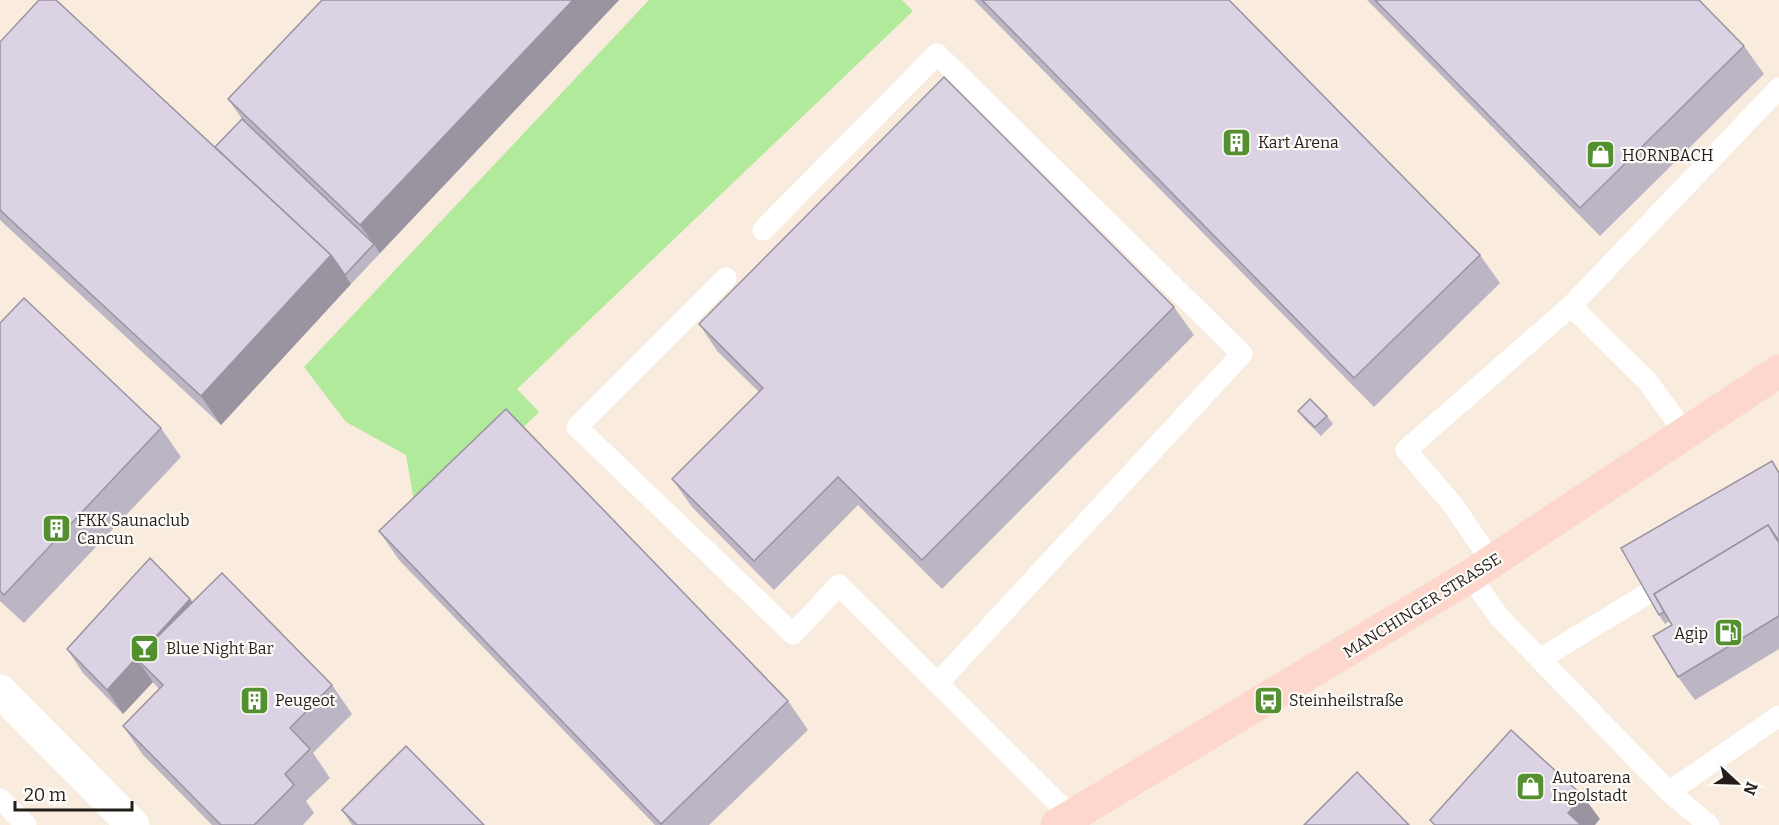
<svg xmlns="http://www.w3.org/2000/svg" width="1779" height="825" font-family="Bitter,serif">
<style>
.green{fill:#b1ea9b}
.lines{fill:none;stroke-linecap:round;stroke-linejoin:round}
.lane{stroke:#fff;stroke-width:21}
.street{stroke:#fff;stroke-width:33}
.secondary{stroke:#fdd7cb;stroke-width:33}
.wall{fill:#bcb5c4}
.shaded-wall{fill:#9994a0}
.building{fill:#dbd3e4;stroke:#9994a0;stroke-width:1.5}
.labels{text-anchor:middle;stroke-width:4.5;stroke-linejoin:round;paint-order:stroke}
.poi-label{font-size:16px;fill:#231e19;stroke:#fdfbf8;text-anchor:start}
.street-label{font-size:16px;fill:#231e19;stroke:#fdfbf8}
</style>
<rect width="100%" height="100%" fill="#f9ebdd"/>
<polygon class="green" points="649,0 902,0 913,11 517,389 539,412 419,530 406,455 346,422 304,367"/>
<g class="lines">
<g class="lane">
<polyline points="763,230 937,54 1242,354 938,683"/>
<polyline points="726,278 577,427 793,634 839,585 1078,823"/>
<polyline points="1571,306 1779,88"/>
<polyline points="1492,562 1453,505 1406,450 1571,306 1647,381 1686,434"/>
<polyline points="1470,576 1500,618 1669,792 1709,825"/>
<polyline points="1540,659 1670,580"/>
<polyline points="1669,792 1779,716"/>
<polyline points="0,799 26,825"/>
</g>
<polyline class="street" points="0,691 133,825"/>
<polyline class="secondary" points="1057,825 1470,576 1779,371"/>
</g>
<g class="wall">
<polygon points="322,0 619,0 351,284 221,425 0,220 0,42 215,147 242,119 228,99"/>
<polygon points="974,0 1229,0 1480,255 1500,283 1374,407"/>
<polygon points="1367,0 1699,0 1744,46 1764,74 1600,236"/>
<polygon points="1174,307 1194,335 942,589 858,505 774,590 692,507 672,479 759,392 718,352 699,324"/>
<polygon points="0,323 161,428 181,457 24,623 0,601"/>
<polygon points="1298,411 1327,416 1333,424 1321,436 1305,420"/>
<polygon points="1779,471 1779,649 1695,700 1678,677 1672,625 1670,621 1665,624 1659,615"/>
<polygon points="379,531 788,701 808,730 709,825 655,825 399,560"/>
<polygon points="190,599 192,602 332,685 352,714 313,753 330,778 306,801 314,813 303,825 212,825 143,755 123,726 159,689 153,682 123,714 83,673 67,649"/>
<polygon points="342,810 484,825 352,825"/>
</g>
<g class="shaded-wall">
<polygon points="573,0 619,0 380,253 360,225"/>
<polygon points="331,255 351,284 221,425 201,396"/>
<polygon points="190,599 207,622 137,658"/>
<polygon points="136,658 153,682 123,714 107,690"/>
<polygon points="1583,796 1600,819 1595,825 1576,825 1568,813"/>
</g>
<g class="building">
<polygon points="39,0 56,0 331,255 201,396 0,210 0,42"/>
<polygon points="322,0 573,0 360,225 228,99"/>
<polygon points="982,0 1229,0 1480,255 1354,378"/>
<polygon points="1375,0 1699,0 1744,46 1580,208"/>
<polygon points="944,77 1174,307 922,560 838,477 754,561 672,479 763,388 699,324"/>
<polygon points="242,119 374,244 345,275 331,255 215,147"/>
<polygon points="24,298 161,428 4,595 0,591 0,323"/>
<polygon points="1310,399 1327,416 1315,427 1298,411"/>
<polygon points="506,409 788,701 661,824 379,531"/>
<polygon points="1772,461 1779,473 1779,541 1768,525 1654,594 1664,612 1659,615 1621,548"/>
<polygon points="1768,525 1779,543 1779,616 1678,677 1653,636 1672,625 1654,594"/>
<polygon points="150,558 190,599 107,690 67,649"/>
<polygon points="222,573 332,685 290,728 310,749 285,774 294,785 254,825 221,825 123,726 163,685 136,658"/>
<polygon points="1511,730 1583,796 1568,813 1581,825 1435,825 1430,820"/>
<polygon points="406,746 484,825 357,825 342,810"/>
<polygon points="1357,772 1409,825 1304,825"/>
</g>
<defs>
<symbol id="building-square" viewBox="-11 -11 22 22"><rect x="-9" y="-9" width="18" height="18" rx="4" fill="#54902f" stroke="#fdfbf8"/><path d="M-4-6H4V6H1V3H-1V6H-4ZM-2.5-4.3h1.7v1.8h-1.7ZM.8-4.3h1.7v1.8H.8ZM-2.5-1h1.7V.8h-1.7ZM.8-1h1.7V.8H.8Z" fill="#fff"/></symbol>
<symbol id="shop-square" viewBox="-11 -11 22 22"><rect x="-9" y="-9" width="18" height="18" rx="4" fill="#54902f" stroke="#fdfbf8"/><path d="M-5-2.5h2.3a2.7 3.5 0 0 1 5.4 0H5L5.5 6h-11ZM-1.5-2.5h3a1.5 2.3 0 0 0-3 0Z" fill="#fff"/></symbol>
<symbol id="fuel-square" viewBox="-11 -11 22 22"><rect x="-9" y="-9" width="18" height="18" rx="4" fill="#54902f" stroke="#fdfbf8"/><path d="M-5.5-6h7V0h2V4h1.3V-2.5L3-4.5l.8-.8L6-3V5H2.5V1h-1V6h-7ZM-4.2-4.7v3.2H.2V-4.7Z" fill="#fff"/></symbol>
<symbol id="bar-square" viewBox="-11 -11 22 22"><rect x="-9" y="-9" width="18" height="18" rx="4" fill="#54902f" stroke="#fdfbf8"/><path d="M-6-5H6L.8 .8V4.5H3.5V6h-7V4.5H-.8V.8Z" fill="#fff"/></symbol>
<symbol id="bus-square" viewBox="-11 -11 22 22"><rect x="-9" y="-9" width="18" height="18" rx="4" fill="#54902f" stroke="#fdfbf8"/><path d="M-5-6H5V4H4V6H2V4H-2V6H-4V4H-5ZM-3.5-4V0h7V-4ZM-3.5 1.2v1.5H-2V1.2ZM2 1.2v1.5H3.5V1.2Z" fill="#fff"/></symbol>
</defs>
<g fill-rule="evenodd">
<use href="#building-square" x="1220" y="126" width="33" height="33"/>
<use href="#shop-square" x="1584" y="138" width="33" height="33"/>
<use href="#building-square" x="40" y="512" width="33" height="33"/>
<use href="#fuel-square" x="1712" y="616" width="33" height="33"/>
<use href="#bar-square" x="128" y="632" width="33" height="33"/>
<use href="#building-square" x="238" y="684" width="33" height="33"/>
<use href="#bus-square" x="1252" y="684" width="33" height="33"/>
<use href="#shop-square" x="1514" y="770" width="33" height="33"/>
</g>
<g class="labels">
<g class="poi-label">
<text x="1258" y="148">Kart Arena</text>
<text x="1622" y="161">HORNBACH</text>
<text x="77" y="526">FKK Saunaclub<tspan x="77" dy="18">Cancun</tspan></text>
<text x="1708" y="639" text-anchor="end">Agip</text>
<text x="166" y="654">Blue Night Bar</text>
<text x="275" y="706">Peugeot</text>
<text x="1289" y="706">Steinheilstraße</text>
<text x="1552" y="783">Autoarena<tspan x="1552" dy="18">Ingolstadt</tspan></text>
</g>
<g class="street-label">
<text transform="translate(1422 605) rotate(-32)" y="6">MANCHINGER STRASSE</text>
</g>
</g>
<g transform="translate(1737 783) rotate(112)" stroke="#fdfbf8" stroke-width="4.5" paint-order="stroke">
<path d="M0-4.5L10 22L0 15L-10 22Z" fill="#231e19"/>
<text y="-9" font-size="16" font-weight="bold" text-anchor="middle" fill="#231e19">N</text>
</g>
<path d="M15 801v9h117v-9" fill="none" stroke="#231e19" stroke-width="3"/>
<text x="24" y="801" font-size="18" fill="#231e19" stroke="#fdfbf8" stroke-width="4.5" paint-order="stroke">20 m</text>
</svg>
